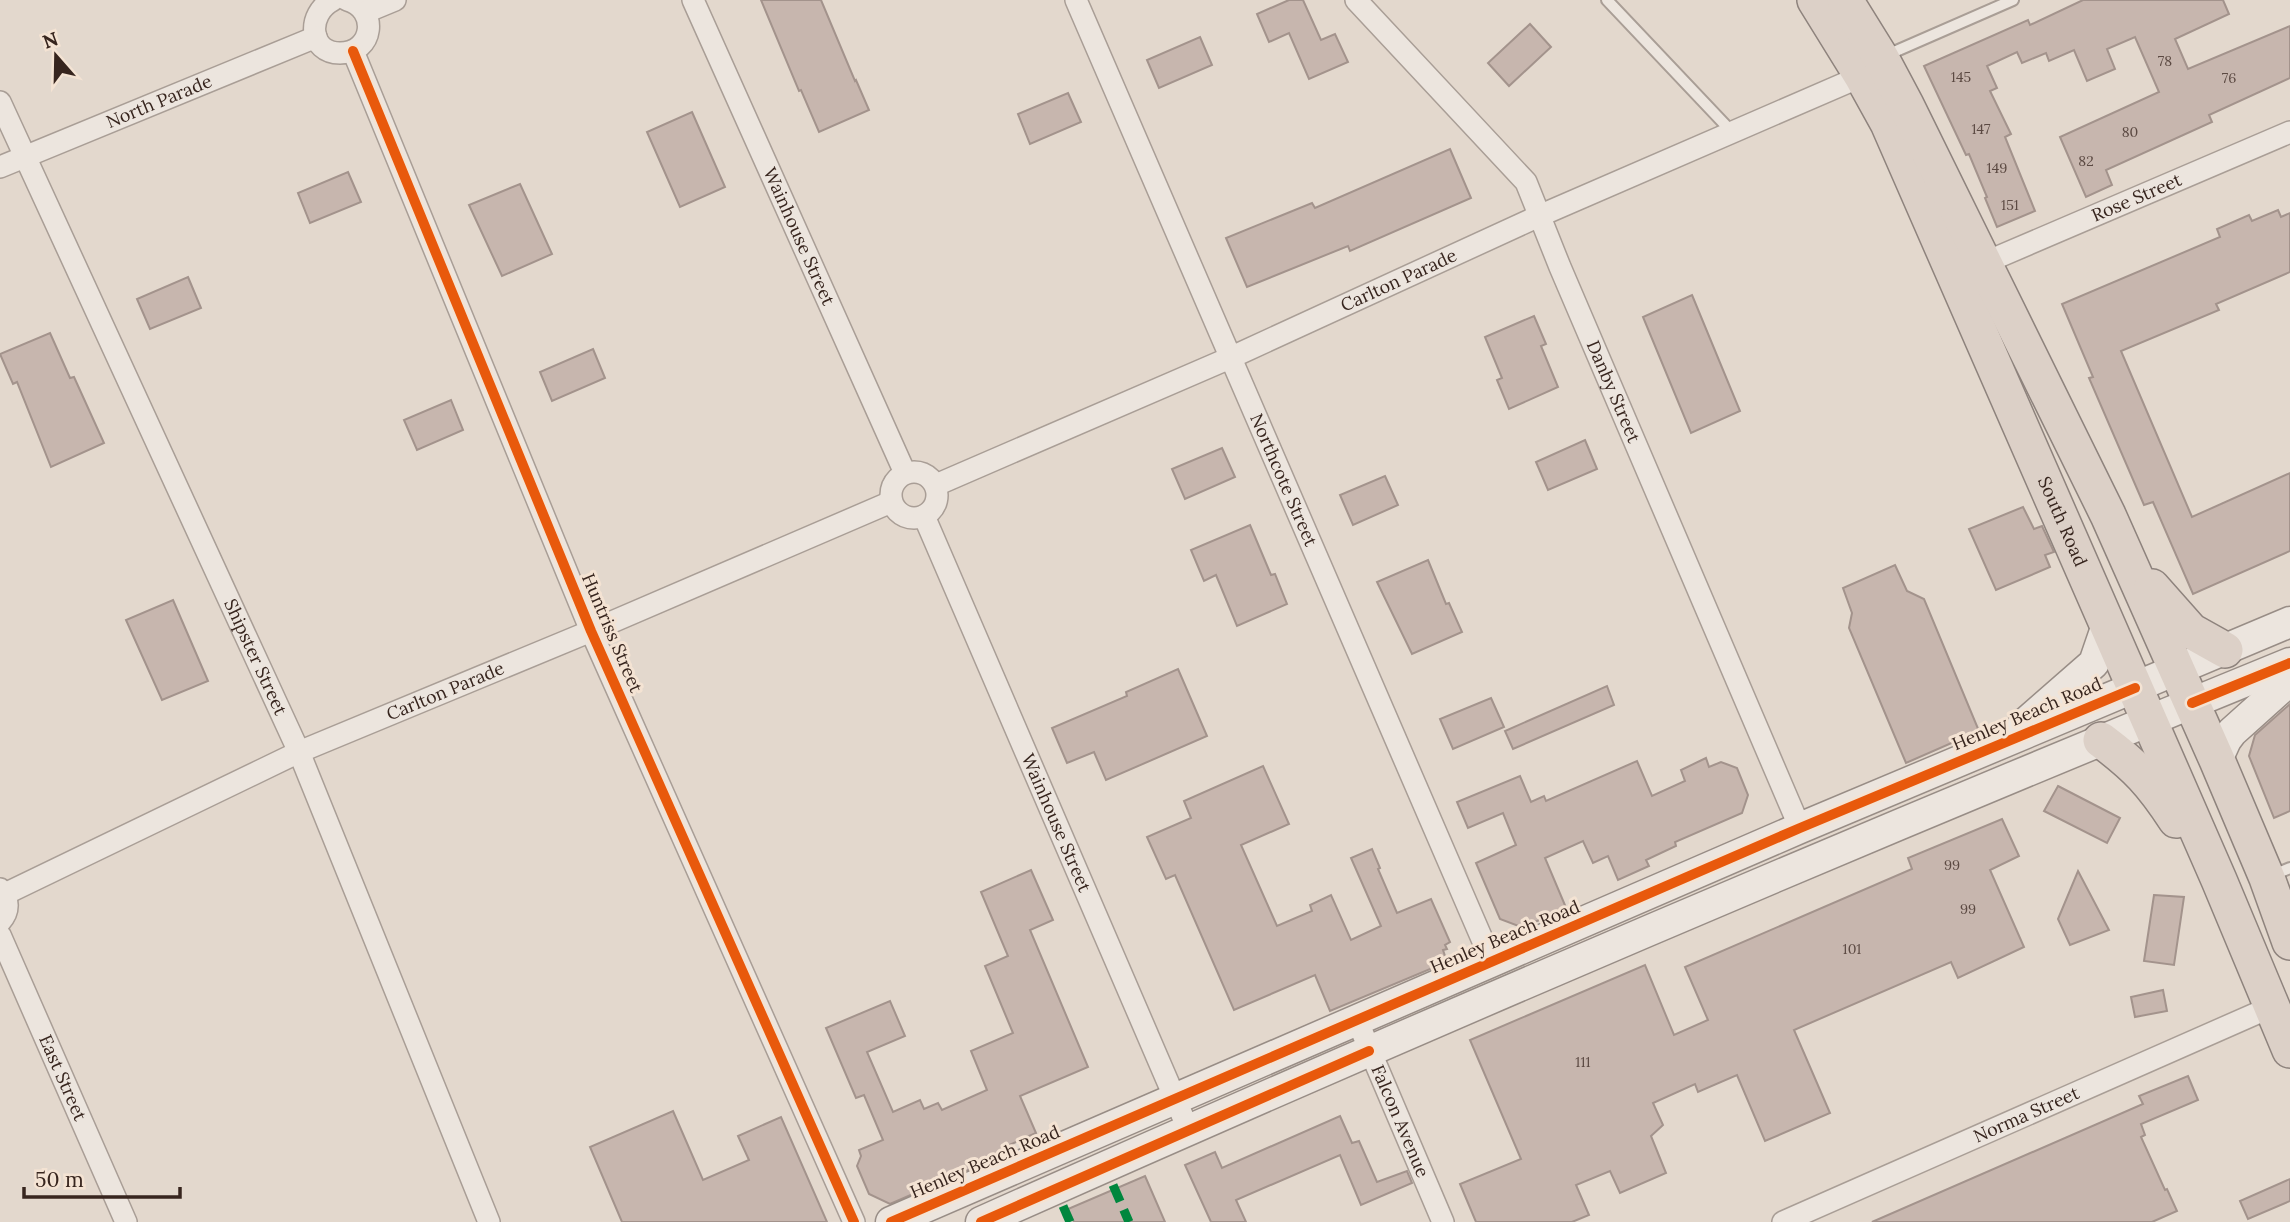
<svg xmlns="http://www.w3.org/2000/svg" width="2290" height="1222" font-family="Lora,serif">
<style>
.building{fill:#c7b6ae;stroke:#a3938c;stroke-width:2}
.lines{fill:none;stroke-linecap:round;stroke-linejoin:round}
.service-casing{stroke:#a99e96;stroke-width:14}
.minor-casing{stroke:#a99e96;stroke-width:24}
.secondary-casing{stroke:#988d86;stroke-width:33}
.trunk-casing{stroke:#8e837d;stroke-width:38}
.service{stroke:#ece5de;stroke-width:10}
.minor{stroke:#ece5de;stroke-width:21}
.secondary{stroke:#ece5de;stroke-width:30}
.trunk{stroke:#dcd0c7;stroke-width:35}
.quiet{stroke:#00873e;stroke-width:9;stroke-dasharray:18 9;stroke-linecap:butt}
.cycleway-casing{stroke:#f4e3d3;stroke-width:15}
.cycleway{stroke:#e8590c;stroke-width:10}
.labels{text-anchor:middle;stroke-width:6;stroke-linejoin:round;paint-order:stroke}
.number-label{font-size:14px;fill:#5b4942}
.street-label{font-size:18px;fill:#37251e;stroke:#f4e3d3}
</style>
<rect width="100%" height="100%" fill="#e3d8cd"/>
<g class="building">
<polygon points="761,0 821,0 855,81 856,80 869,110 819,132 801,90 799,91"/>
<polygon points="1289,0 1303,0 1321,40 1335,34 1348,62 1309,79 1289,33 1269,42 1257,14"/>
<polygon points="2083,0 2223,0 2229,14 2175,39 2188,69 2290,26 2290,78 2209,115 2212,122 2106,170 2112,185 2086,197 2060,137 2159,92 2135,37 2107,49 2115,69 2087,81 2074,50 2049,61 2046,53 2022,63 2017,52 1987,66 1997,88 1990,91 2011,134 2005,137 2035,211 1997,227 1985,198 1987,197 1969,154 1966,155 1924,66 2028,20 2030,25"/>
<polygon points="1530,24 1551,47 1509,86 1488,63"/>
<polygon points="1200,37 1212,65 1159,88 1147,60"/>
<polygon points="1068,93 1081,122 1030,144 1018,114"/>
<polygon points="692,112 725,187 680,207 647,132"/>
<polygon points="1450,149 1471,198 1350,251 1348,246 1247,287 1226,238 1312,203 1315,208"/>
<polygon points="348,172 361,202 310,223 298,193"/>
<polygon points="520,184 552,254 502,276 469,205"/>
<polygon points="2278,210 2281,217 2290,213 2290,272 2216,304 2219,310 2121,351 2192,517 2290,473 2290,551 2193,594 2153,502 2144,505 2089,378 2093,377 2062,304 2220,237 2217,229 2249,215 2252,221"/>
<polygon points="188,277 201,308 150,329 137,299"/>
<polygon points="1692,295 1740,411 1691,433 1643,317"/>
<polygon points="1534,316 1546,344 1541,346 1558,387 1509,409 1497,380 1502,378 1485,337"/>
<polygon points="50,333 70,378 74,377 104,443 51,467 17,382 13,384 0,354"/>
<polygon points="593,349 605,378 552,401 540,372"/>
<polygon points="451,400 463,430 417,450 404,420"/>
<polygon points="1585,440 1597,469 1548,490 1536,462"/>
<polygon points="1222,448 1235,477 1185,499 1172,469"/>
<polygon points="1385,476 1398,505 1353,525 1340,495"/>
<polygon points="2023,507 2034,529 2042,526 2054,552 2045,555 2050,567 1996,590 1969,529"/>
<polygon points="1250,525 1271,575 1275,574 1287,604 1237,626 1216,575 1204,581 1191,550"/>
<polygon points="1428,560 1446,604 1449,603 1462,632 1412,654 1377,582"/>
<polygon points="1895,565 1907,591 1924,599 1979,731 1906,763 1849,628 1852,613 1843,588"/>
<polygon points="173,600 208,681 162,700 126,620"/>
<polygon points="1178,669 1207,736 1106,780 1094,752 1067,763 1052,728 1127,696 1126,692"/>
<polygon points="1607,686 1614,705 1513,749 1505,731"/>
<polygon points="1491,698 1504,727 1453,749 1440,719"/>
<polygon points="2290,704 2290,811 2274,818 2249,756 2255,735"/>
<polygon points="1706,758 1709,767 1721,762 1737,768 1748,795 1742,813 1675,842 1676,846 1646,860 1649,866 1618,880 1608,856 1593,863 1583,841 1545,858 1567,910 1521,927 1500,919 1476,863 1516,845 1503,813 1468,828 1457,802 1520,776 1531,802 1544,796 1546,801 1637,761 1652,796 1685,781 1681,770"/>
<polygon points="1263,766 1289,824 1241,845 1277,926 1312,911 1310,905 1331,895 1351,940 1381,926 1351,858 1372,849 1380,868 1378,869 1397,913 1431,899 1450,942 1445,945 1447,949 1443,950 1447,962 1330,1011 1315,975 1234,1010 1175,875 1166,879 1147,837 1191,818 1184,801"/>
<polygon points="2058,786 2120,818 2107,843 2044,811"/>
<polygon points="2002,819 2019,856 1990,870 2024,947 1958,978 1951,962 1794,1030 1830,1113 1765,1141 1737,1075 1698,1092 1695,1084 1653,1103 1663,1125 1651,1136 1666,1173 1620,1193 1610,1171 1576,1185 1589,1215 1572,1222 1476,1222 1460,1184 1521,1159 1470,1040 1645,965 1674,1035 1708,1020 1685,967 1912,869 1908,858"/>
<polygon points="1031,870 1053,920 1030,930 1088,1067 1020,1096 1036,1133 1007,1146 1010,1152 890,1204 869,1194 857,1166 861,1156 859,1150 883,1140 864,1095 856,1098 826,1028 890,1001 905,1036 867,1052 893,1112 920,1100 924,1109 938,1103 942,1110 987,1090 971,1051 1013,1033 985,966 1008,956 981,892"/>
<polygon points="2078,871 2109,930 2070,945 2058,919"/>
<polygon points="2154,895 2184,897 2174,965 2144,961"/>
<polygon points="2163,990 2167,1011 2135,1017 2131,997"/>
<polygon points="2188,1076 2198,1100 2141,1124 2145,1135 2141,1137 2165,1190 2167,1189 2177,1211 2152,1222 1872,1222 2143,1104 2139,1096"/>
<polygon points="673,1111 703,1180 749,1160 738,1136 781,1117 827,1222 622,1222 590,1147"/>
<polygon points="1340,1116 1352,1143 1359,1141 1377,1182 1407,1171 1412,1183 1361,1205 1340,1155 1236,1200 1246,1222 1211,1222 1185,1165 1215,1152 1222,1168"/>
<polygon points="1145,1176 1165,1222 1074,1222 1068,1209"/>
<polygon points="2290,1179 2290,1201 2248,1219 2240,1201"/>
</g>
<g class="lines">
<defs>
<g id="service">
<polyline points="1607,0 1732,132"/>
<polyline points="1887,55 2013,0"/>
<polyline points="2273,875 2290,868"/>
</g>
<g id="minor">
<path d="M333 0C306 14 309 53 340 53 374 53 379 9 347 0"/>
<path id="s1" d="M693 0 905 473"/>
<path id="s2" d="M1076 0 1492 962"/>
<path id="s3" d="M1356 0 1526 182 1560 267 1800 828"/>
<polyline points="366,12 395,0"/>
<polyline points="353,51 591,631 854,1222"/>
<path id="s4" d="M0 102 299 752 489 1222"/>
<path id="s5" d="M0 167 316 37"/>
<path id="s6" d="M1984 263 2290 132"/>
<circle cx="914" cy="495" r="23"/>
<path id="s7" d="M936 485 1232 357 1539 216 1862 76"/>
<path id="s8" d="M924 516 1189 1131"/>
<path d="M0 889C9 899 10 911 0 922"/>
<path id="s9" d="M5 894 299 752 591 631 891 502"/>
<path id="s10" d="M0 935 126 1222"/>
<path id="s11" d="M1357 1020 1443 1222"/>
<path id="s12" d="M1783 1222 2271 1007"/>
</g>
<g id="secondary">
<polyline points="2022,726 2094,663 2107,625"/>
<polyline points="2217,760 2226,740 2232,732 2290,680"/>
<polyline points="891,1222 1800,828 2290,622"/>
<path d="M981 1222C1414 1029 1851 842 2290 663"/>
</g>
<g id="trunk">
<path id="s13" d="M1815 0 1862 76 1888 123 2219 880 2290 1050"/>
<polyline points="1845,0 1881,58 1906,105 2108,515 2217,760 2267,878 2290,942"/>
<polyline points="2152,587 2191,631 2225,650"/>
<path d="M2101 740C2137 767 2152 783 2176 820"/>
</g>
</defs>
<use href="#service" class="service-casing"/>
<use href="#minor" class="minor-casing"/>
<use href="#secondary" class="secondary-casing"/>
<use href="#trunk" class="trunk-casing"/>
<use href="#service" class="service"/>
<use href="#minor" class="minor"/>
<use href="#secondary" class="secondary"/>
<use href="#trunk" class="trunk"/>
<g class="quiet">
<polyline points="1113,1185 1129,1222"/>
<polyline points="1063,1206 1070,1222"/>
</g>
<defs>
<g id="cycleway">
<polyline points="353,51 591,631 854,1222"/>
<polyline points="2192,703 2290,663"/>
<polyline points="891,1222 1800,828 2135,688"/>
<polyline points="981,1222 1369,1051"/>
</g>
</defs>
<use href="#cycleway" class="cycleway-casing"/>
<use href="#cycleway" class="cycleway"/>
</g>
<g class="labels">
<g class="number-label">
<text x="2165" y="66">78</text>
<text x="1961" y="82">145</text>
<text x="2229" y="83">76</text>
<text x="1981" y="134">147</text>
<text x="2130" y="137">80</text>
<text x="2086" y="166">82</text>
<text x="1997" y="173">149</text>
<text x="2010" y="210">151</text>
<text x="1952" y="870">99</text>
<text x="1968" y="914">99</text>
<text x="1852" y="954">101</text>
<text x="1583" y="1067">111</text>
</g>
<g class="street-label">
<text dy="6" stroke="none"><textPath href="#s5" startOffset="172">North Parade</textPath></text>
<text dy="6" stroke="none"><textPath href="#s6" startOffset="166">Rose Street</textPath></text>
<text dy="6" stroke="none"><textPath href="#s1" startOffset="259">Wainhouse Street</textPath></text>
<text dy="6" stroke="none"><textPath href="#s7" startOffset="506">Carlton Parade</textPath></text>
<text dy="6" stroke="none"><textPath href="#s3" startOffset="476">Danby Street</textPath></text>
<text dy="6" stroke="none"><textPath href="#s2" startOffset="523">Northcote Street</textPath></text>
<text dy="6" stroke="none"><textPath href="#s13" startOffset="578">South Road</textPath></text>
<text transform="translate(612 633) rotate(67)" y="6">Huntriss Street</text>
<text dy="6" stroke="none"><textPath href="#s4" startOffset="611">Shipster Street</textPath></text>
<text dy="6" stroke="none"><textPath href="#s9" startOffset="485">Carlton Parade</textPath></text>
<text transform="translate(2027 714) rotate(-23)" y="6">Henley Beach Road</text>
<text dy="6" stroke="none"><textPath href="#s8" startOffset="334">Wainhouse Street</textPath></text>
<text transform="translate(1505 937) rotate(-23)" y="6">Henley Beach Road</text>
<text dy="6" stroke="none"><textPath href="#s10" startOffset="156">East Street</textPath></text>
<text dy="6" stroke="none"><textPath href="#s12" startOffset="266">Norma Street</textPath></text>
<text dy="6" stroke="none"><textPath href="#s11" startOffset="110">Falcon Avenue</textPath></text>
<text transform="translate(985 1162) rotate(-23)" y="6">Henley Beach Road</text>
</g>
</g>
<g transform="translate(56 56) rotate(340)" stroke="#f4e3d3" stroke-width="5" paint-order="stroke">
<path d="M0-5L12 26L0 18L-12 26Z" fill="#37251e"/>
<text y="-10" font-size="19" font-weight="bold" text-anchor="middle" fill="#37251e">N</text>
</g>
<path d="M24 1187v10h156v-10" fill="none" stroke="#37251e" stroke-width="3.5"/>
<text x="35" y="1187" font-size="21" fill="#37251e" stroke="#f4e3d3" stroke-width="5" paint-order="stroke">50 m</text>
</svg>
